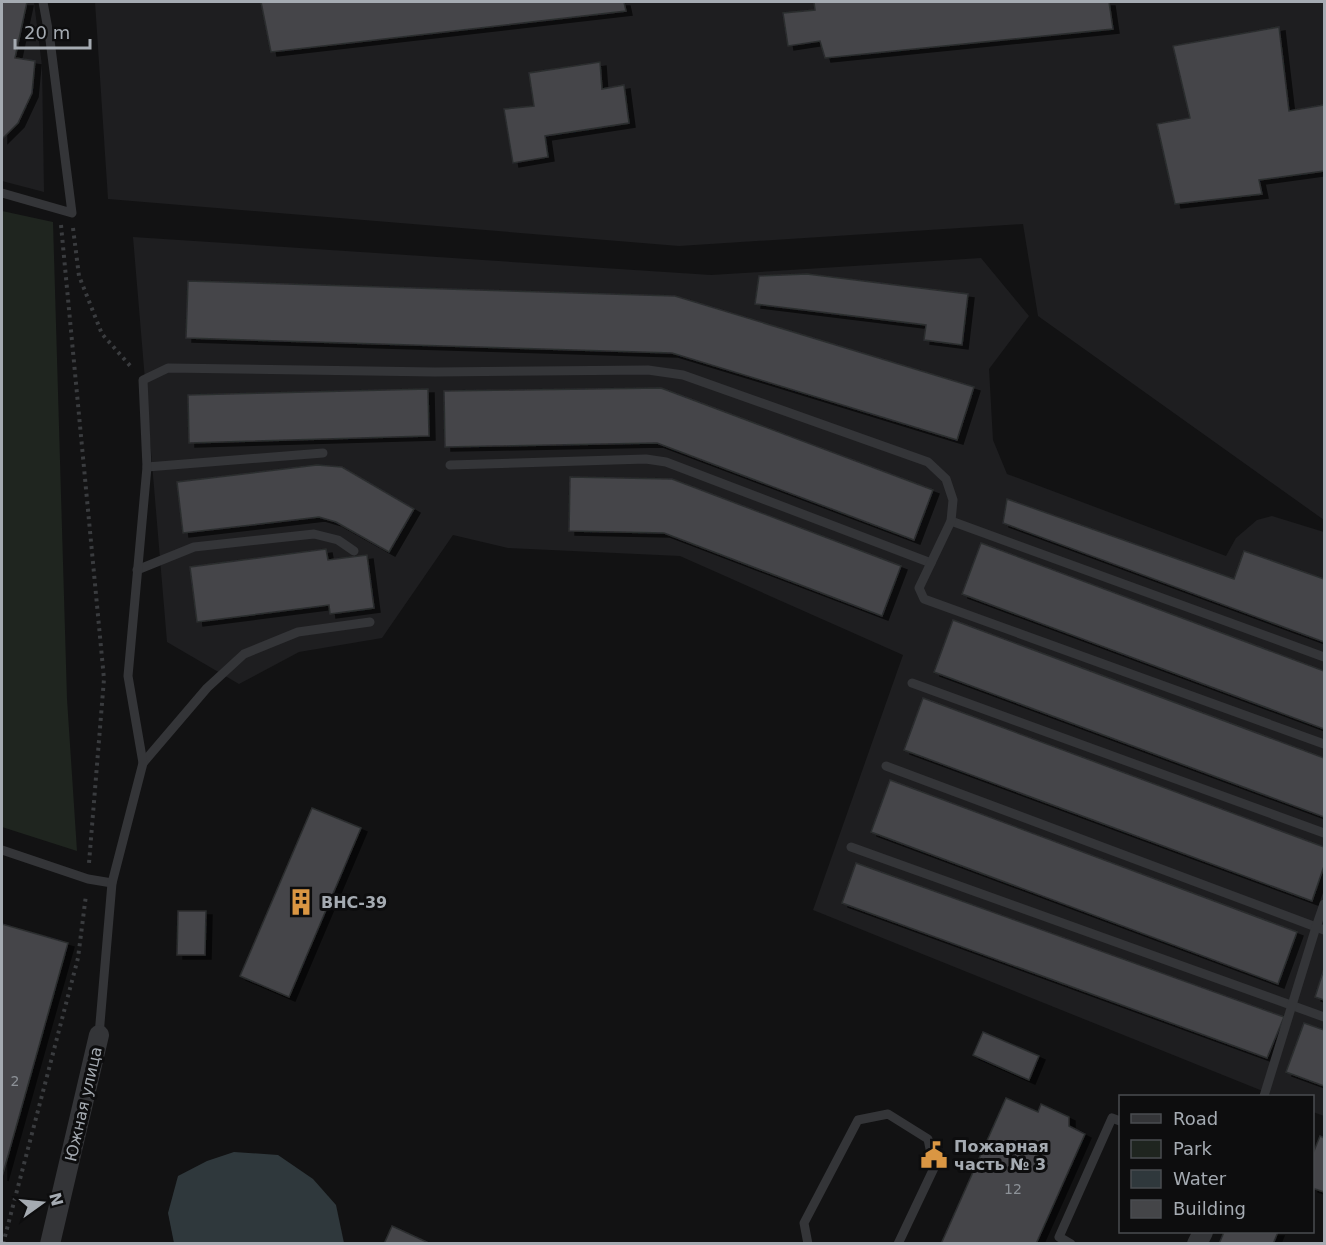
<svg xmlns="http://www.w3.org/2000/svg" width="1326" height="1245" font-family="'DejaVu Sans',sans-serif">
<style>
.built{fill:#1e1e20}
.green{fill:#1f251f}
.water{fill:#2f383c}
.building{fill:#444548;stroke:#2c2d2f;stroke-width:1.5;filter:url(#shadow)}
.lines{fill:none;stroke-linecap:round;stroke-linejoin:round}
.path{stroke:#3a3c3f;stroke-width:4;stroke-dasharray:3 4.5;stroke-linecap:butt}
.service{stroke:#343538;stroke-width:9}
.minor{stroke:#343538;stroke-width:20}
.labels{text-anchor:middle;stroke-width:6;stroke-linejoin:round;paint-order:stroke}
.number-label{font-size:14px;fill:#8d9298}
.poi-label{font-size:16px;font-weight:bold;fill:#a5abb2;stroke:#0d0d0e;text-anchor:start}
.street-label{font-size:16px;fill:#a5abb2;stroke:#0d0d0e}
</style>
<defs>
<filter id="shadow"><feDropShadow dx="6" dy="4" stdDeviation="0" flood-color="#0009"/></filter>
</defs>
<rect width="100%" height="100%" fill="#121213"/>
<g class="built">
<polygon points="2,2 34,2 42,66 44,192 2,181"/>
<polygon points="95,2 1324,2 1324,520 1038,316 1023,224 679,246 108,199"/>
<polygon points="133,237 711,275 981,258 1029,316 989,369 993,440 1007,474 1226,556 1236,538 1257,520 1272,516 1324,532 1324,1116 1313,1112 1312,1096 1275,1096 813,910 903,655 680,556 508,548 453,535 382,638 299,652 239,684 167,642"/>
</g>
<polygon class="green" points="2,211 53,222 67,699 77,851 2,827"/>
<polygon class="water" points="234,1152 278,1155 313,1179 336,1205 344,1243 174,1243 168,1213 178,1176 207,1161"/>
<g class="building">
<polygon points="2,2 27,2 15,58 35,61 32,93 18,123 2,139"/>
<polygon points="261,2 624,2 626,11 271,52"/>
<polygon points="814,2 1109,2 1113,29 825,58 820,41 788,46 783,13 815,10"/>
<polygon points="1279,27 1289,111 1324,105 1324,171 1259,180 1262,194 1175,204 1157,124 1190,118 1173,46"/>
<polygon points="600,62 602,89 624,85 629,123 545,136 548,157 513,163 504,109 534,106 529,73"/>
<polygon points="807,274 968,294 962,345 924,340 926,325 755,304 759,276"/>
<polygon points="188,281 675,296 974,387 957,440 672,353 186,338"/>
<polygon points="661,388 933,490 914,540 657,443 445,447 444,391"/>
<polygon points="428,389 429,436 189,443 188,395"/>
<polygon points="317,465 342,467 414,509 389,552 336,522 319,517 183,533 177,482"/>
<polygon points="570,477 672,479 901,566 882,616 664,533 569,531"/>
<polygon points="1007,499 1234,579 1244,551 1324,579 1324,642 1003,523"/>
<polygon points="981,543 1324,671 1324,729 962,594"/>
<polygon points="326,549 328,560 367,555 374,608 330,614 329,605 197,622 190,567"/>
<polygon points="953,620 1324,758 1324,817 934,672"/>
<polygon points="923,698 1324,847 1324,866 1312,901 904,750"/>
<polygon points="890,780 1297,932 1278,984 871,832"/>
<polygon points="312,808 361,828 289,997 240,976"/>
<polygon points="856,863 1284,1017 1267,1058 842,903"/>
<polygon points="178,911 206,911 205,955 177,955"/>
<polygon points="2,924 68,943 2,1177"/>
<polygon points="1324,969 1324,1000 1315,997"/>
<polygon points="1304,1023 1324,1030 1324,1086 1286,1072"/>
<polygon points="983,1032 1039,1056 1029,1080 973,1055"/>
<polygon points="1006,1098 1038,1112 1041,1104 1069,1117 1069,1126 1085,1134 1036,1244 941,1244"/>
<polygon points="1320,1136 1324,1138 1324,1192 1312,1188 1312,1156"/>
<polygon points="392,1226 431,1244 384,1244"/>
<polygon points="1224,1232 1278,1232 1273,1244 1219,1244"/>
</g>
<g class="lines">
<g class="path">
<polyline points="61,225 104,679 89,863"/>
<polyline points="73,228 79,276 102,334 133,369"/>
<polyline points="3,1244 78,958 86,895"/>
</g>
<g class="service">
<polyline points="2,193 72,213 50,40 43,2"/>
<polyline points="450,465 646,459 666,462 931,563"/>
<polyline points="147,467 323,453"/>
<polyline points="951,521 1324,657"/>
<polyline points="137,570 194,547 314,534 338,540 354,551"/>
<polyline points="912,683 1324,833"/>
<polyline points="143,763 207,688 244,654 298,632 370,622"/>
<polyline points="886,766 1324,930"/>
<polyline points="851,847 1324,1017"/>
<polyline points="2,850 88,879 112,883"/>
<polyline points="99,1035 112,883 143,763 128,676 147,467 143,380 168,368 435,372 648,370 683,375 928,462 946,479 953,500 951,521 919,588 924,599 1324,744"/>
<polyline points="1264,1096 1316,927 1324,904"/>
<polyline points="808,1244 804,1223 858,1120 888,1114 928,1139 934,1168 898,1244"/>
<polyline points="1071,1244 1059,1237 1112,1118 1120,1121"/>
</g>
<g class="minor">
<polyline points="50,1244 99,1035"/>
<polyline points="1197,1244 1203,1232"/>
</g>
</g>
<defs>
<symbol id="building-bare" viewBox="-9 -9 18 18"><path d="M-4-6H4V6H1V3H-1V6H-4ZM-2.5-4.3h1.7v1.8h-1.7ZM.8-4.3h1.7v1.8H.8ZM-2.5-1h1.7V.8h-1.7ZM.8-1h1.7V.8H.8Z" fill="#da9643" stroke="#0d0d0e" stroke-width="2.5" paint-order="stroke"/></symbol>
<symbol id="civic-bare" viewBox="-9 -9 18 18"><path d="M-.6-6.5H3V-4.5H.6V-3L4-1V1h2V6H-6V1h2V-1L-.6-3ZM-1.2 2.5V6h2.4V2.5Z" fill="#da9643" stroke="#0d0d0e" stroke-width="2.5" paint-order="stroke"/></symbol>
</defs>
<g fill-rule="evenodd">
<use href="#building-bare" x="282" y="883" width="38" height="38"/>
<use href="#civic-bare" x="915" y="1136" width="38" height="38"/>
</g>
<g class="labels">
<g class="number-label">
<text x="15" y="1086">2</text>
<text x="1013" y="1194">12</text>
</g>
<g class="poi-label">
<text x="321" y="908">ВНС-39</text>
<text x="954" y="1152">Пожарная<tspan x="954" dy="18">часть № 3</tspan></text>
</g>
<g class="street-label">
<text transform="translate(83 1104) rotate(-77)" y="6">Южная улица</text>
</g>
</g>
<rect width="1326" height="1245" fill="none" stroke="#a5abb2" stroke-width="6"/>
<rect x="1119" y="1095" width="195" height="138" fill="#0d0d0e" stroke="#4a4c50" stroke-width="1.5"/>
<rect x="1131" y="1114" width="30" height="9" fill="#343538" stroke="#4a4c50" stroke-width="1.5"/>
<text x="1173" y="1125" font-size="18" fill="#a5abb2">Road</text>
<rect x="1131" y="1140" width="30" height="18" fill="#1f251f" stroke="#4a4c50" stroke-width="1.5"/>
<text x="1173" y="1155" font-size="18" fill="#a5abb2">Park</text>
<rect x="1131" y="1170" width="30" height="18" fill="#2f383c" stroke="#4a4c50" stroke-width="1.5"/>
<text x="1173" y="1185" font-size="18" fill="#a5abb2">Water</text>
<rect x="1131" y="1200" width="30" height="18" fill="#444548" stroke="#4a4c50" stroke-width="1.5"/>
<text x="1173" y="1215" font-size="18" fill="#a5abb2">Building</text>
<g transform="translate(42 1203) rotate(75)" stroke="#0d0d0e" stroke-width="4.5" paint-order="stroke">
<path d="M0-4.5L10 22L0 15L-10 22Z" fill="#a5abb2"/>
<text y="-9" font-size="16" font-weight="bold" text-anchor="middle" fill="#a5abb2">N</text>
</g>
<path d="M15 39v9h75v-9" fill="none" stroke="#a5abb2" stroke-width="3"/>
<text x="24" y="39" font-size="18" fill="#a5abb2" stroke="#0d0d0e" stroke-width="4.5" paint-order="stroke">20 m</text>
</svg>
